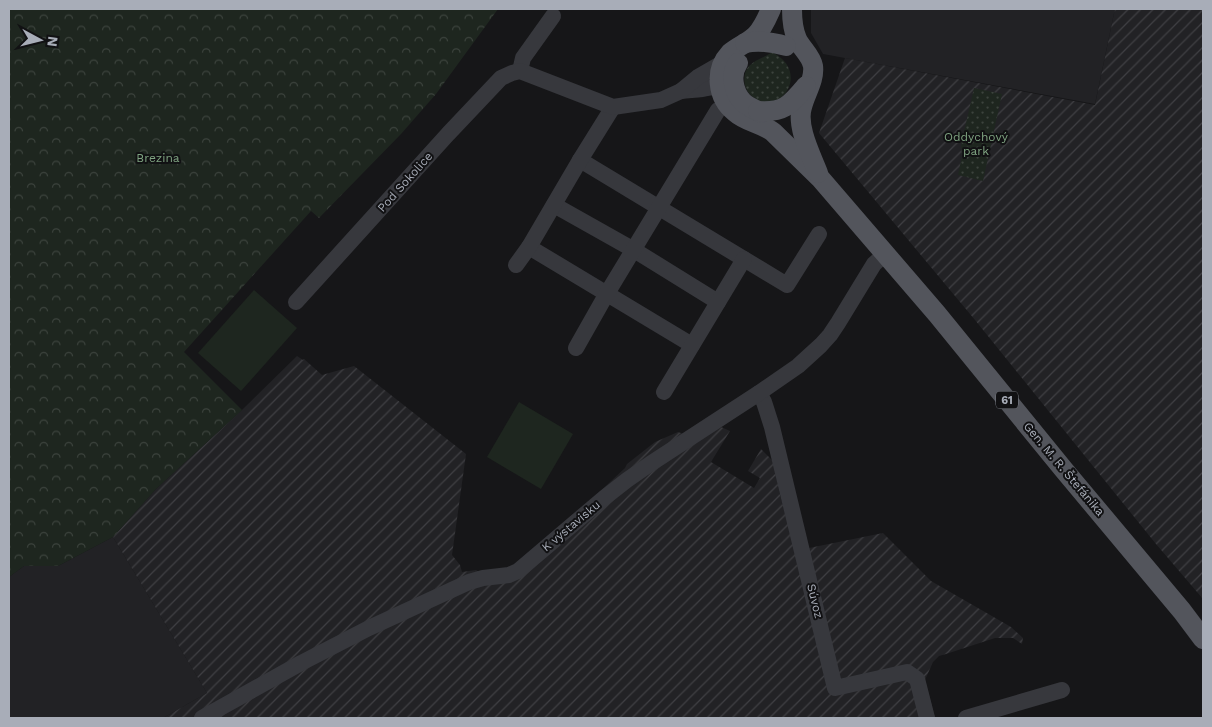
<svg xmlns="http://www.w3.org/2000/svg" width="1212" height="727" font-family="'Work Sans',sans-serif">
<style>
.built{fill:#222225}
.industrial{fill:url(#industrial-furrows)}
.grass{fill:url(#grass-dots)}
.forest{fill:url(#forest-crowns)}
.pitch{fill:#1e261f}
.lines{fill:none;stroke-linecap:round;stroke-linejoin:round}
.minor{stroke:#37383d;stroke-width:16}
.major{stroke:#53555c;stroke-width:20}
.labels{text-anchor:middle;stroke-width:4;stroke-linejoin:round;paint-order:stroke}
.shield{fill:#111113;stroke:#7b7e86;stroke-width:1}
.shield-label{font-size:11px;font-weight:bold;fill:#a8adb8}
.park-label{font-size:12px;fill:#7fa381;stroke:#111113}
.street-label{font-size:12px;fill:#a8adb8;stroke:#111113}
</style>
<defs>
<pattern id="industrial-furrows" width="10" height="10" patternUnits="userSpaceOnUse" patternTransform="scale(1.25)"><rect width="10" height="10" fill="#222225"/><path d="M-1 1l2-2M0 10L10 0M9 11l2-2" fill="none" stroke="#3f3f43"/></pattern>
<pattern id="grass-dots" width="8" height="8" patternUnits="userSpaceOnUse" patternTransform="scale(1.25)"><rect width="8" height="8" fill="#1e261f"/><path d="M2 2h.1M6 6h.1" fill="none" stroke="#3c433d" stroke-width="1.8" stroke-linecap="round"/></pattern>
<pattern id="forest-crowns" width="20" height="18" patternUnits="userSpaceOnUse" patternTransform="scale(1.25)"><rect width="20" height="18" fill="#1e261f"/><path d="M2 6a3 3 0 1 1 6 0M12 15a3 3 0 1 1 6 0" fill="none" stroke="#3c433d"/></pattern>
</defs>
<rect width="100%" height="100%" fill="#161618"/>
<g class="built">
<polygon points="811,9 1115,9 1095,104 823,54 811,33"/>
<polygon points="113,537 207,693 163,718 9,718 9,577 24,566 58,566"/>
</g>
<g class="industrial">
<polygon points="1115,9 1203,9 1203,599 1156,544 975,320 819,133 845,58 1095,105"/>
<polygon points="297,356 303,360 304,359 322,375 354,366 466,454 452,555 460,565 462,572 476,570 479,572 509,569 593,498 625,468 627,464 655,442 678,432 684,434 721,427 730,431 711,462 754,488 760,478 748,471 761,449 773,461 780,495 784,509 809,548 883,533 931,581 1011,627 1023,638 1022,644 1013,638 995,638 946,654 939,656 933,662 925,680 935,718 163,718 207,693 113,537 156,489 242,410"/>
</g>
<g class="grass">
<path d="M772 52C811 72 781 115 756 99 751 96 748 93 746 88 743 81 744 71 749 66 755 60 764 58 772 52Z"/>
<polygon points="974,88 1002,94 983,181 958,175 962,156 961,145"/>
</g>
<polygon class="forest" points="9,9 498,9 436,94 401,134 319,218 311,211 184,352 242,410 156,489 113,537 58,566 24,566 9,577"/>
<g class="pitch">
<polygon points="254,290 297,328 241,391 198,353"/>
<polygon points="519,402 573,434 541,489 487,457"/>
</g>
<g class="lines">
<g class="minor">
<polyline points="520,71 523,58 553,16"/>
<path d="M681 91C688 90 695 90 702 89 716 87 715 85 730 90"/>
<polyline points="580,160 787,285 819,234"/>
<polyline points="554,205 634,250 718,302"/>
<polyline points="529,247 692,345"/>
<polyline points="516,265 529,247 580,160 613,107"/>
<polyline points="296,302 448,134 501,78 512,73 520,71 613,107 661,100 681,91 698,77 724,62"/>
<polyline points="576,348 606,295 718,110"/>
<polyline points="664,392 744,259"/>
<polyline points="759,393 764,402 772,427 835,688 907,672 917,679 927,718"/>
<polyline points="202,718 301,663 369,628 469,582 483,578 509,575 518,571 604,498 627,480 650,464 759,393 798,366 821,345 830,335 838,323 874,264 885,254"/>
<polyline points="966,718 1062,690"/>
</g>
<g class="major">
<path d="M771 9C767 18 763 28 756 35 748 43 738 46 730 53 714 70 717 98 735 112 746 122 761 123 773 132L820 178 937 314 1064 470 1182 611 1203 639"/>
<path d="M792 9C792 19 793 30 797 39 801 48 811 55 813 66 815 80 805 94 802 107 796 126 811 155 818 173"/>
<path d="M745 43C760 40 772 42 786 46"/>
<path d="M738 63C730 74 733 92 743 102 748 107 755 109 761 113"/>
<path d="M758 111C784 113 790 105 806 86"/>
</g>
</g>
<g class="labels">
<rect class="shield" x="996" y="391.5" width="22" height="17" rx="4"/>
<g class="shield-label">
<text x="1007" y="404">61</text>
</g>
<g class="park-label">
<text x="976" y="141">Oddychový<tspan x="976" dy="14">park</tspan></text>
<text x="158" y="162">Brezina</text>
</g>
<g class="street-label">
<text transform="translate(405 182) rotate(-48)" y="4">Pod Sokolice</text>
<text transform="translate(1064 469) rotate(50)" y="4">Gen. M. R. Štefánika</text>
<text transform="translate(571 526) rotate(-40)" y="4">K výstavisku</text>
<text transform="translate(815 601) rotate(76)" y="4">Súvoz</text>
</g>
</g>
<rect width="1212" height="727" fill="none" stroke="#a8adb8" stroke-width="20"/>
<g transform="translate(40 40) rotate(97)" stroke="#111113" stroke-width="4" paint-order="stroke">
<path d="M0-4L9 19L0 12L-9 19Z" fill="#a8adb8"/>
<text y="-8" font-size="14" font-weight="bold" text-anchor="middle" fill="#a8adb8">N</text>
</g>
</svg>
